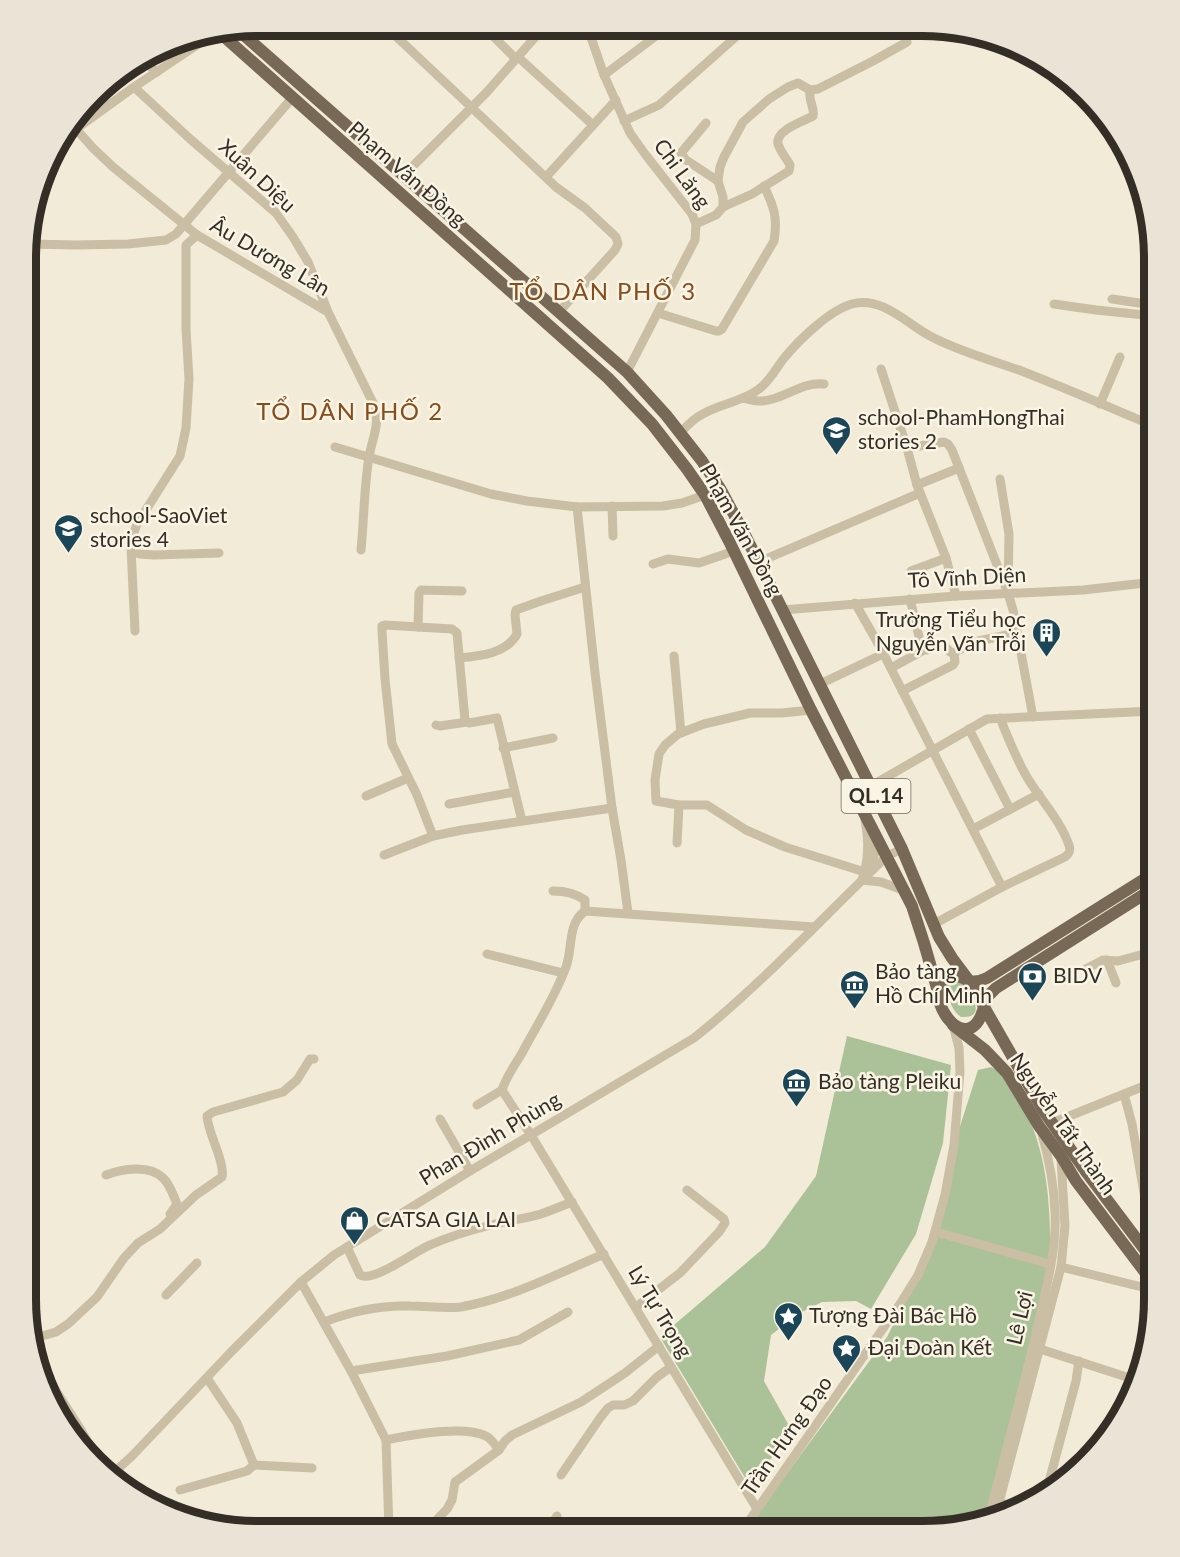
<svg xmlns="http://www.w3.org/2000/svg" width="1180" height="1557" font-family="Lato,sans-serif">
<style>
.green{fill:#abc198}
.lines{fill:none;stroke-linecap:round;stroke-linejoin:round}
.minor{stroke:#cabea4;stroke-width:9}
.major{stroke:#786956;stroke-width:12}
.labels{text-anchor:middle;stroke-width:5;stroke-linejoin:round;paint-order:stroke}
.shield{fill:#faf4e5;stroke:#70695f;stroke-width:1.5}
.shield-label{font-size:20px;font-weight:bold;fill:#352e26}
.street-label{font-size:21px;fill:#352e26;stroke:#faf4e5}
.poi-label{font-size:21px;fill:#352e26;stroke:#faf4e5;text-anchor:start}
.quarter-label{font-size:24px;letter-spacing:1.5px;fill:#864d1d;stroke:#faf4e5}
.rim{fill:none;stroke:#352e26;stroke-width:8}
</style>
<rect width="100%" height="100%" fill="#f2ebd8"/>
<g class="green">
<path d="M956 980 964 982C971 994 988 1019 961 1017 951 1010 946 995 950 983Z"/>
<polygon points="847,1036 951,1065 943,1143 916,1234 871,1309 856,1301 822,1302 800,1313 771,1335 764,1381 792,1431 750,1486 660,1337 765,1247 816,1176"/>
<path d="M991 1067C994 1069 1000 1071 1003 1073 1008 1078 1014 1091 1018 1097 1048 1147 1051 1206 1050 1264L989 1516 923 1531H745L887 1337 918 1275 936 1232 954 1145 978 1070Z"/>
</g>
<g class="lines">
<g class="minor">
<polyline points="385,26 556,187 585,208 616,237 618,244 615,250 559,312"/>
<polyline points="483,26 516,59"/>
<polyline points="587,26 604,75 630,133 645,154 692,214 696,224 695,240 627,372"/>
<polyline points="518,57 593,125"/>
<polyline points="143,61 157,72"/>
<polyline points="604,75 668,27"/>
<polyline points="134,87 189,138 276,213 293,237 308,262 328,312"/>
<polyline points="624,121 659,105 747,27"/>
<polyline points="706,123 681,153 686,160 718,181"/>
<path d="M76 129 93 148 113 167 197 235 328 312 375 407C380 425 372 439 369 457 364 487 364 520 361 550"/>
<polyline points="59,138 76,129 134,87 215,33"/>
<polyline points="403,176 486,93 545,26"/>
<polyline points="546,177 616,100"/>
<path d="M723 207 752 194 789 171 790 165C787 159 780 151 778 144 775 130 804 121 813 116 815 106 808 102 810 90"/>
<polyline points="696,224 716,215 723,207 723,197 718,181 720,167 724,157 743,122 769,99 788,87 798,83 810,90 818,89 873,61 907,42"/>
<polyline points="197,235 186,245 186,329 189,379 186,428 180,456 137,524 132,538 131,548 134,552 140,554 154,555 219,553"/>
<polyline points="28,244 76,245 128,244 166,240 176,234 292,98"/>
<polyline points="1112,299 1146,304"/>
<polyline points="1054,304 1096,310 1154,316"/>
<path d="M658 313 716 331H719L722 329 774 241C778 218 774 207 764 186"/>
<polyline points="1147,314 1147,293 1154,271"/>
<polyline points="881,369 907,448 917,485 946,558 956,596"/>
<path d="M743 398C748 399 753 401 758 401 781 402 801 381 824 384"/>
<polyline points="1100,404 1120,357"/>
<path d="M680 433C687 426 693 419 701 415 719 404 742 402 759 389 770 381 776 368 785 357 800 339 830 310 852 304 882 296 906 323 930 336 960 352 992 360 1024 372 1068 389 1111 408 1154 426"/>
<polyline points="335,447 491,494 527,501 577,507 663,506 682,503 705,495"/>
<polyline points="907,448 944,442 948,444 952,450 1008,593 1013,610 1033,717"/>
<polyline points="1000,479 1009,534 1008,590"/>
<polyline points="917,485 959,468"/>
<polyline points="612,506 613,536"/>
<polyline points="577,507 595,673 612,808 621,860 628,913"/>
<polyline points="131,548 135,631"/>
<polyline points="759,562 920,493"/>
<polyline points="653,564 668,559 699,563 734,551"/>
<polyline points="911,571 946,558"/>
<polyline points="910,599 922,649 927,650 943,644 950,652 954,654"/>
<polyline points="855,603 880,647 1002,887"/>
<polyline points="782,610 956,596 1083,590 1154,582"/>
<polyline points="418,627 419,593 421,590 462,591"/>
<polyline points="674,656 681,733"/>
<path d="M459 658C480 656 506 654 517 634L515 615 516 610 541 601 585 587"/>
<polyline points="891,668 924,650"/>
<polyline points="820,684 883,654"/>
<polyline points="902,691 953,665 955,662 954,654 955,652 978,641 1017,633"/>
<polyline points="811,710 782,713 750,713 704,724 678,734 665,745 659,754 655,780 656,801 679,805 707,805 746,830 785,847 868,873"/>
<polyline points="436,725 440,726 467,722"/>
<polyline points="969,729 1010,809"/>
<polyline points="503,748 553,738"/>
<polyline points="871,786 987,719 1154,711"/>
<polyline points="366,796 408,778"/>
<polyline points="449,804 514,792"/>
<path d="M865 820C869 840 869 860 862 880L881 882 903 890"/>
<polyline points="973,829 1039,794"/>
<polyline points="433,836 417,795 392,744 385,679 382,631 382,626 385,625 452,629 457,633 465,720 469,723 497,718 522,821"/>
<polyline points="677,843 679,805"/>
<polyline points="384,855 433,836 462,830 612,808"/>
<polyline points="870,869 876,849 877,839"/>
<path d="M553 891C565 891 575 893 585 900V911"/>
<path d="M934 924 1002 887 1065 857C1069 854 1071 851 1069 845 1061 822 1043 802 1030 782 1017 762 1009 740 1000 718"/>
<polyline points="487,954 563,973"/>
<polyline points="1107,960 1116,983"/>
<polyline points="1086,969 1103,960 1118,961 1140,955 1154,953"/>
<polyline points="1124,1094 1132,1124 1144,1193"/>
<polyline points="477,1105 502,1090"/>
<polyline points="440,1119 470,1171"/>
<polyline points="1052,1123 1154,1082"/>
<path d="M106 1175C122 1169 149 1164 163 1178 170 1184 173 1195 177 1204L170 1214"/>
<polyline points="936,1232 1050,1264"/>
<path d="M347 1247 360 1275C373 1283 415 1251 430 1245 448 1237 468 1231 487 1226 505 1221 524 1219 541 1214 552 1210 562 1206 572 1202"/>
<polyline points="1061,1267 1154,1290"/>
<polyline points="301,1282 351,1371 386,1440 389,1530"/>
<polyline points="166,1295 197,1263"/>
<polyline points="636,1307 680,1273 719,1232 725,1223 724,1219 687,1190"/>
<path d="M324 1322C352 1311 379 1305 410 1306 427 1306 444 1309 461 1307 511 1298 557 1274 604 1254"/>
<path d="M35 1338 56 1332 68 1324 97 1297 124 1258 138 1243 160 1229 196 1195 222 1177C225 1161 208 1134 207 1116L213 1112 283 1092 297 1080 310 1059H314"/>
<polyline points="1040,1349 1139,1381"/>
<polyline points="42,1369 81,1430 106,1473"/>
<polyline points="351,1371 447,1356 519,1340 568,1312"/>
<path d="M386 1440C410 1435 463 1425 486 1436 492 1439 495 1445 499 1450"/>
<polyline points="254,1465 312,1468"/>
<polyline points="561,1475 600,1418 608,1408 613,1405 624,1405 633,1401 657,1377 671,1367"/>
<path d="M110 1476 132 1456 231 1352 301 1282 334 1255 470 1171 694 1038C763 983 823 917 887 856L902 849"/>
<polyline points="180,1490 247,1471 254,1465 237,1423 207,1378"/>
<polyline points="1046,1493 1076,1381 1079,1361"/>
<polyline points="995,1502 1022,1508"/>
<path d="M757 1509 531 1135 502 1090C506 1077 515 1065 522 1053 537 1025 555 997 566 967 573 948 567 924 585 911L814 927"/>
<polyline points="996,1514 1061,1267 1065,1226 1061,1159"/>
<path d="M989 1516C1006 1451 1024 1386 1039 1320 1047 1285 1057 1247 1055 1211 1054 1185 1049 1159 1042 1134"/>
<polyline points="427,1530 447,1509 452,1500 455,1482 499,1450 505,1441 512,1435 581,1402 625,1373 659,1346"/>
<polyline points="548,1530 557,1516"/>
<polyline points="742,1531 900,1304 918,1275 932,1242 945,1195 954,1145 960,1072 959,1048 953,1025"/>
</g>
<g class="major">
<polyline points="237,29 627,372 666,415 702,461 721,490 746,537 902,849 939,937 952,958 970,982 979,981 987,978 1154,873"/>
<polyline points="219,32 608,378 652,424 687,469 705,495 729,541 811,710 912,906 924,943 939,995"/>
<path d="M955 976C972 977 978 993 984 1007 968 1067 912 986 955 976Z"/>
<polyline points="953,1025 985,1050 1007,1073 1039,1126 1061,1156 1076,1181 1154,1284"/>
<polyline points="1154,1262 1087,1173 1043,1110 984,1007 987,997 996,988 1154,888"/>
</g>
</g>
<defs>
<symbol id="school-pin" viewBox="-11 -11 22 30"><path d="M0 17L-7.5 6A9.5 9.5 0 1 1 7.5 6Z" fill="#1b4658" stroke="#faf4e5"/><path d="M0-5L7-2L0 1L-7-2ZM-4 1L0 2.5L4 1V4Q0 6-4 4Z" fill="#fff"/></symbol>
<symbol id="building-pin" viewBox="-11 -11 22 30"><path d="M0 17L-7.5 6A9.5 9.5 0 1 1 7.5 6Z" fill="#1b4658" stroke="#faf4e5"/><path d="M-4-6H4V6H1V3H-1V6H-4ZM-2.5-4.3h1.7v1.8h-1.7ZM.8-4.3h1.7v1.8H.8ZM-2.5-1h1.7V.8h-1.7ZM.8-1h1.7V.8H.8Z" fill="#fff"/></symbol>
<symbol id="bank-pin" viewBox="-11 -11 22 30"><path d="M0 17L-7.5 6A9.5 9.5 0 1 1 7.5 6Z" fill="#1b4658" stroke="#faf4e5"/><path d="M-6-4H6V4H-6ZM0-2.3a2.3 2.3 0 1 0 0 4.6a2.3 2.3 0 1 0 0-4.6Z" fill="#fff"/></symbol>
<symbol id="museum-pin" viewBox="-11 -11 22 30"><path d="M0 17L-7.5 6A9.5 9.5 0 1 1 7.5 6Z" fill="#1b4658" stroke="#faf4e5"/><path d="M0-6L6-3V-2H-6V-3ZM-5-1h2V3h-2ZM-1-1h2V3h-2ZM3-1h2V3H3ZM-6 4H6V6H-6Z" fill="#fff"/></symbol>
<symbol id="shop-pin" viewBox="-11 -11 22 30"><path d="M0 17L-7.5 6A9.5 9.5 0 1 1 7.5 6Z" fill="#1b4658" stroke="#faf4e5"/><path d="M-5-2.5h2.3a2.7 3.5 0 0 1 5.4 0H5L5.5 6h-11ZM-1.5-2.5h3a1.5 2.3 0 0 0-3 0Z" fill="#fff"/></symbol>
<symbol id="sight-pin" viewBox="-11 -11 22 30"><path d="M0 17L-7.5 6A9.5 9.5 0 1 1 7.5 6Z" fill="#1b4658" stroke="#faf4e5"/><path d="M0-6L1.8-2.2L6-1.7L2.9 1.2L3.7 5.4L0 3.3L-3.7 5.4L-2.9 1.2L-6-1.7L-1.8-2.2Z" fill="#fff"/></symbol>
</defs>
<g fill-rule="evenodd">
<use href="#school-pin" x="820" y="414" width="33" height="45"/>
<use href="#school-pin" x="52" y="512" width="33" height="45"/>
<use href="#building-pin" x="1030" y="616" width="33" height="45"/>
<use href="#bank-pin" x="1016" y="960" width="33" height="45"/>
<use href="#museum-pin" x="838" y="968" width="33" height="45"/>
<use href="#museum-pin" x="780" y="1066" width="33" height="45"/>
<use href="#shop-pin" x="338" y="1204" width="33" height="45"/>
<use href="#sight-pin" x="772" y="1300" width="33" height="45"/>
<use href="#sight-pin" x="830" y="1332" width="33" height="45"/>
</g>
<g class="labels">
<rect class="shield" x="841.5" y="779" width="69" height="34" rx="4.5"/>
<g class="shield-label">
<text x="876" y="803">QL.14</text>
</g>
<g class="street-label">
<text transform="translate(407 174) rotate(41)" y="7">Phạm Văn Đồng</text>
<text transform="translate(682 174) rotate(54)" y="7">Chi Lăng</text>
<text transform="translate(257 176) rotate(43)" y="7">Xuân Diệu</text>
<text transform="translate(270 257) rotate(30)" y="7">Âu Dương Lân</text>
<text transform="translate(741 530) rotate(61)" y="7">Phạm Văn Đồng</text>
<text transform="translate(967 578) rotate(-3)" y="7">Tô Vĩnh Diện</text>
<text transform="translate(1063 1124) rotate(55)" y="7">Nguyễn Tất Thành</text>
<text transform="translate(490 1139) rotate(-31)" y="7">Phan Đình Phùng</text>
<text transform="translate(660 1312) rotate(59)" y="7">Lý Tự Trọng</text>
<text transform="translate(1020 1318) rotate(-77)" y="7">Lê Lợi</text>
<text transform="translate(787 1436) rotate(-55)" y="7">Trần Hưng Đạo</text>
</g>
<g class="poi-label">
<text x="858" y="425">school-PhamHongThai<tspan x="858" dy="24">stories 2</tspan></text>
<text x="90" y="523">school-SaoViet<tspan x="90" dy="24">stories 4</tspan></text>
<text x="1026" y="627" text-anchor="end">Trường Tiểu học<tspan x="1026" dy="24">Nguyễn Văn Trỗi</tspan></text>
<text x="875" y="979">Bảo tàng<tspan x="875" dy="24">Hồ Chí Minh</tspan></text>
<text x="1053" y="983">BIDV</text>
<text x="818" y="1089">Bảo tàng Pleiku</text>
<text x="376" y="1227">CATSA GIA LAI</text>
<text x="809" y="1323">Tượng Đài Bác Hồ</text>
<text x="868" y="1355">Đại Đoàn Kết</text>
</g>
<g class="quarter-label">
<text x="603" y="300">TỔ DÂN PHỐ 3</text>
<text x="350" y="420">TỔ DÂN PHỐ 2</text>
</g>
</g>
<path d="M0 0H1180V1557H0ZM258 36H922A222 222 0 0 1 1144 258V1299A222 222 0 0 1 922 1521H258A222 222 0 0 1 36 1299V258A222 222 0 0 1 258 36Z" fill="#eae4d6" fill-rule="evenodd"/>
<path class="rim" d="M258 36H922A222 222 0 0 1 1144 258V1299A222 222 0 0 1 922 1521H258A222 222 0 0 1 36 1299V258A222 222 0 0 1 258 36Z"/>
</svg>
